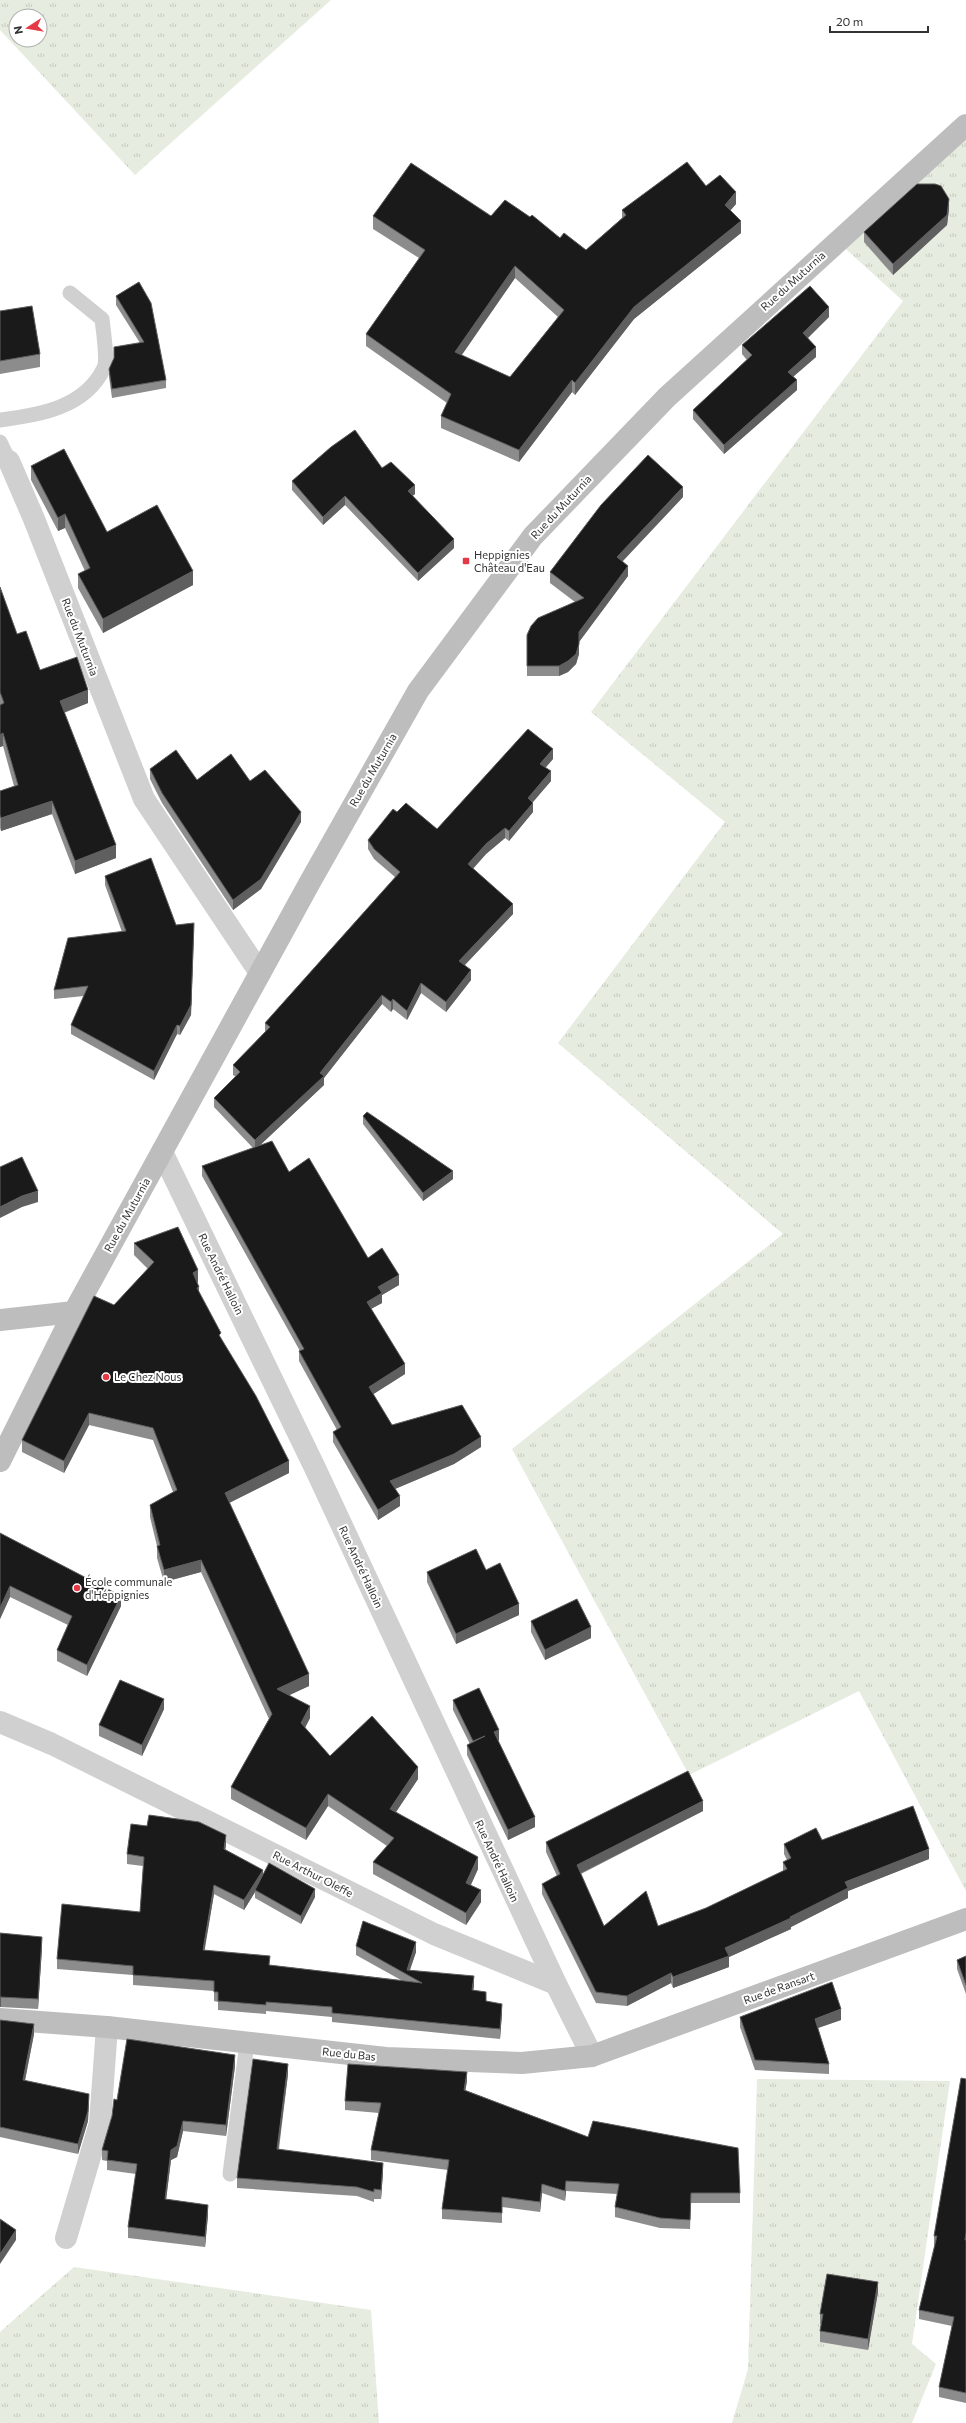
<svg xmlns="http://www.w3.org/2000/svg" width="966" height="2423" font-family="Commissioner,sans-serif">
<style>
.grass{fill:url(#grass-tufts);fill-rule:evenodd}
.lines{fill:none;stroke-linecap:round;stroke-linejoin:round}
.lane{stroke:#d0d0d0;stroke-width:15}
.street{stroke:#d0d0d0;stroke-width:22}
.secondary{stroke:#bdbdbd;stroke-width:22}
.wall{fill:#8c8c8c;fill-rule:evenodd}
.shaded-wall{fill:#5f5f5f}
.building{fill:#1a1a1a;stroke:#5f5f5f;fill-rule:evenodd}
.poi-dot{fill:#e63946;stroke:#fff;stroke-width:1.5}
.labels{text-anchor:middle;stroke-width:4;stroke-linejoin:round;paint-order:stroke}
.street-label{font-size:11px;fill:#333;stroke:#fff}
.poi-label{font-size:11px;fill:#333;stroke:#fff;text-anchor:start}
</style>
<defs>
<pattern id="grass-tufts" width="24" height="20" patternUnits="userSpaceOnUse"><rect width="24" height="20" fill="#e6ecdf"/><path d="M3 7l-1-3M5 7V3M7 7l1-3M15 17l-1-3M17 17v-4M19 17l1-3" fill="none" stroke="#c6cbc0"/></pattern>
</defs>
<rect width="100%" height="100%" fill="#fff"/>
<g class="grass">
<path d="M0 0H331L135 175 0 30ZM16 16H40V40H16Z"/>
<polygon points="966,125 966,1891 859,1691 689,1775 512,1449 783,1234 558,1043 725,822 591,712 903,301 837,241"/>
<polygon points="757,2079 950,2081 912,2344 936,2364 912,2423 732,2423 748,2369"/>
<polygon points="74,2267 371,2310 379,2423 0,2423 0,2332"/>
</g>
<g class="lines">
<g class="lane">
<path d="M0 420C39 415 85 408 104 368 108 360 103 329 102 319L70 293"/>
<polyline points="0,442 9,461"/>
<polyline points="230,2174 247,2043"/>
</g>
<g class="street">
<polyline points="9,461 34,519 144,799 260,973"/>
<polyline points="162,1152 315,1468 556,1984"/>
<polyline points="0,1722 52,1744 434,1934 556,1984 592,2056"/>
<polyline points="66,2238 100,2123 107,2027"/>
</g>
<g class="secondary">
<polyline points="0,1320 74,1312"/>
<polyline points="0,1461 74,1312 310,882 418,691 533,536 667,397 966,125"/>
<polyline points="0,2019 107,2027 386,2058 522,2063 592,2056 966,1919"/>
</g>
</g>
<g class="wall">
<path d="M706 186 736 204 730 210 741 233 634 319 575 395 572 392 519 462 441 428V416L447 403 366 346V334L419 258 373 229V216H491L560 238 586 250 622 218V210ZM515 278 558 317 510 377 461 355Z"/>
<polygon points="949,209 947,225 893,275 864,242 864,232"/>
<polygon points="139,282 166,380 166,388 112,398 109,377 109,369 140,343 116,305 116,296"/>
<polygon points="0,311 40,354 40,367 0,374"/>
<polygon points="829,317 807,338 816,357 793,377 797,390 724,454 693,419 693,410 747,360 742,354 742,345"/>
<polygon points="31,466 107,532 193,585 103,633 78,588 78,574 85,571 65,528 58,531 31,480"/>
<polygon points="382,468 415,494 412,496 454,548 418,581 345,505 323,525 292,490 292,481"/>
<polygon points="683,497 623,561 628,576 579,642 579,654 576,664 568,672 559,676 527,676 527,635 575,602 550,583 550,572"/>
<polygon points="0,587 17,634 40,670 88,703 64,713 116,858 75,874 52,814 1,831 0,828 0,791 14,786 3,746 0,747"/>
<polygon points="553,759 545,768 551,781 532,802 533,812 509,841 505,838 486,854 473,869 513,914 465,965 471,980 446,1012 421,993 407,1020 393,1009 391,1012 382,1004 324,1078 324,1085 259,1146 289,1172 368,1258 399,1285 382,1295 382,1303 371,1309 405,1374 373,1394 392,1425 481,1447 454,1464 395,1489 400,1506 378,1520 333,1442 333,1432 337,1430 299,1361 299,1351 300,1351 202,1176 202,1166 253,1148 214,1107 214,1098 236,1077 233,1075 233,1065 265,1032 265,1023 395,877 374,859 368,849 368,840 397,812 437,829"/>
<polygon points="150,769 197,780 250,781 301,822 261,889 233,910 162,803 150,779"/>
<polygon points="105,876 176,925 194,933 191,1015 180,1035 177,1034 154,1080 71,1034 71,1025 84,996 54,999 54,990 122,932 105,885"/>
<polygon points="363,1116 453,1179 423,1201 363,1124"/>
<polygon points="134,1243 198,1282 197,1283 199,1293 221,1339 289,1473 229,1503 309,1686 289,1695 310,1718 305,1728 330,1756 418,1779 396,1812 478,1869 471,1885 481,1902 466,1925 373,1874 373,1862 387,1846 328,1806 306,1840 231,1799 231,1787 269,1719 201,1572 164,1582 157,1558 157,1546 150,1517 150,1505 173,1492 153,1440 89,1425 64,1473 22,1452 22,1440 148,1269 134,1255"/>
<polygon points="0,1533 121,1606 87,1676 57,1661 57,1650 68,1625 10,1597 0,1619"/>
<polygon points="486,1570 519,1615 456,1644 427,1582 427,1572"/>
<polygon points="531,1621 591,1638 545,1660 531,1632"/>
<polygon points="453,1700 499,1740 498,1741 535,1827 508,1840 467,1755 467,1745 470,1744 453,1710"/>
<polygon points="164,1709 142,1756 99,1736 99,1725"/>
<polygon points="703,1811 581,1874 604,1926 658,1926 706,1908 783,1871 783,1862 787,1860 784,1854 784,1844 822,1840 929,1859 848,1891 848,1898 791,1927 791,1929 729,1957 729,1967 673,1988 671,1983 627,2006 596,2003 542,1894 542,1884 557,1876 546,1852 546,1842"/>
<polygon points="226,1845 225,1850 263,1874 315,1897 301,1924 255,1898 255,1892 244,1910 214,1894 204,1950 270,1965 401,1980 356,1955 356,1946 416,1952 410,1970 474,1986 473,1990 486,2001 502,2013 500,2039 332,2022 332,2017 266,2011 266,2014 218,2010 218,2002 214,2001 214,1991 133,1985 133,1975 57,1969 57,1959 140,1912 143,1866 127,1864 127,1854"/>
<polygon points="0,1933 42,1947 38,2009 0,2007"/>
<polygon points="966,1956 966,1994 957,1969 957,1960"/>
<polygon points="740,2017 841,2020 818,2028 829,2064 829,2074 755,2070 740,2027"/>
<polygon points="0,2020 34,2034 25,2081 89,2104 88,2121 78,2154 0,2137"/>
<polygon points="235,2066 226,2136 183,2131 177,2157 171,2160 166,2199 208,2215 205,2247 128,2238 128,2227 136,2174 107,2170 107,2161 102,2160 102,2150 117,2100"/>
<polygon points="288,2074 279,2149 383,2172 381,2199 374,2199 374,2202 357,2196 237,2188 237,2178"/>
<polygon points="966,2079 966,2403 939,2397 939,2387 952,2326 919,2319 919,2310 935,2245 934,2245 934,2236"/>
<polygon points="467,2081 465,2090 588,2137 740,2193 740,2203 691,2203 690,2229 660,2228 615,2217 615,2207 617,2194 566,2191 565,2201 542,2193 540,2212 502,2207 502,2223 442,2219 442,2209 448,2170 371,2160 371,2150 379,2113 345,2110 345,2101"/>
<polygon points="878,2292 868,2350 820,2342 820,2331 821,2324 820,2324 820,2314"/>
</g>
<g class="shaded-wall">
<polygon points="736,192 736,204 725,217 725,205"/>
<polygon points="949,199 949,209 947,225 893,275 893,264"/>
<polygon points="741,221 741,233 634,319 575,395 575,383 634,307"/>
<polygon points="515,266 515,278 455,365 455,352"/>
<polygon points="829,307 829,317 803,343 803,333"/>
<polygon points="816,347 816,357 788,381 788,372"/>
<polygon points="572,380 572,392 519,462 519,450"/>
<polygon points="797,380 797,390 724,454 724,445"/>
<polygon points="415,485 415,494 408,500 408,491"/>
<polygon points="683,487 683,497 617,567 617,557"/>
<polygon points="345,496 345,505 323,525 323,517"/>
<polygon points="65,514 65,528 58,531 58,518"/>
<polygon points="454,539 454,548 418,581 418,573"/>
<polygon points="628,566 628,576 579,642 579,632"/>
<polygon points="193,571 193,585 103,633 103,619"/>
<polygon points="579,644 579,654 576,664 568,672 559,676 559,666"/>
<polygon points="88,690 88,703 60,714 60,701"/>
<polygon points="3,733 3,746 0,747 0,735"/>
<polygon points="553,749 553,759 540,774 540,764"/>
<polygon points="551,771 551,781 528,808 528,798"/>
<polygon points="52,801 52,814 1,831 1,818"/>
<polygon points="533,803 533,812 509,841 509,831"/>
<polygon points="301,812 301,822 261,889 233,910 233,900"/>
<polygon points="505,828 505,838 486,854 468,874 468,864 486,844"/>
<polygon points="116,845 116,858 75,874 75,861"/>
<polygon points="513,904 513,914 459,971 459,961"/>
<polygon points="194,923 191,1015 180,1035 180,1026"/>
<polygon points="471,970 471,980 446,1012 446,1002"/>
<polygon points="421,983 421,993 407,1020 407,1011"/>
<polygon points="382,995 382,1004 324,1078 324,1085 255,1150 255,1140 320,1073"/>
<polygon points="393,999 393,1009 391,1012 391,1002"/>
<polygon points="177,1025 177,1034 154,1080 154,1071"/>
<polygon points="453,1171 453,1179 423,1201 423,1193"/>
<polygon points="38,1191 38,1202 22,1207 0,1218 0,1207 22,1196"/>
<polygon points="198,1270 198,1282 193,1285 193,1273"/>
<polygon points="399,1275 399,1285 382,1295 382,1303 367,1311 367,1302 378,1287"/>
<polygon points="199,1287 199,1299 197,1288"/>
<polygon points="405,1364 405,1374 369,1397 369,1387"/>
<polygon points="89,1413 89,1425 64,1473 64,1461"/>
<polygon points="481,1437 481,1447 454,1464 390,1491 390,1481"/>
<polygon points="289,1461 289,1473 225,1505 225,1493"/>
<polygon points="400,1496 400,1506 378,1520 378,1510"/>
<polygon points="201,1560 201,1572 164,1582 164,1570"/>
<polygon points="10,1586 10,1597 0,1619 0,1608"/>
<polygon points="121,1596 121,1606 87,1676 87,1665"/>
<polygon points="519,1604 519,1615 456,1644 456,1634"/>
<polygon points="591,1627 591,1638 545,1660 545,1650"/>
<polygon points="309,1674 309,1686 277,1701 277,1689"/>
<polygon points="164,1699 164,1709 142,1756 142,1745"/>
<polygon points="310,1706 310,1718 301,1735 301,1723"/>
<polygon points="499,1730 499,1740 494,1742 494,1732"/>
<polygon points="418,1767 418,1779 390,1821 390,1809"/>
<polygon points="328,1794 328,1806 306,1840 306,1828"/>
<polygon points="703,1801 703,1811 577,1875 577,1865"/>
<polygon points="535,1817 535,1827 508,1840 508,1830"/>
<polygon points="226,1835 226,1845 224,1858 224,1849"/>
<polygon points="929,1849 929,1859 848,1891 848,1898 791,1927 791,1929 729,1957 729,1967 673,1988 673,1977 725,1948 790,1917 845,1882"/>
<polygon points="478,1857 478,1869 466,1895 466,1883"/>
<polygon points="263,1870 263,1879 255,1890 255,1892 244,1910 244,1900"/>
<polygon points="214,1885 214,1894 203,1960 203,1950"/>
<polygon points="315,1889 315,1897 301,1924 301,1916"/>
<polygon points="481,1890 481,1902 466,1925 466,1913"/>
<polygon points="42,1937 42,1947 38,2009 38,1999"/>
<polygon points="416,1942 416,1952 408,1975 407,1970"/>
<polygon points="671,1973 671,1983 627,2006 627,1996"/>
<polygon points="474,1976 474,1986 472,2000 472,1990"/>
<rect x="0" y="1997" width="1" height="10"/>
<polygon points="502,2004 502,2013 500,2039 500,2029"/>
<polygon points="841,2009 841,2020 815,2029 815,2019"/>
<polygon points="34,2024 34,2034 23,2090 23,2080"/>
<polygon points="235,2055 235,2066 226,2136 226,2125"/>
<polygon points="288,2064 288,2074 277,2159 277,2149"/>
<polygon points="467,2072 467,2081 464,2099 464,2090"/>
<polygon points="89,2094 88,2121 78,2154 78,2144"/>
<polygon points="183,2121 183,2131 177,2157 171,2160 165,2209 165,2199 171,2150"/>
<polygon points="383,2163 383,2172 381,2199 381,2190"/>
<polygon points="566,2181 566,2191 565,2201 565,2191"/>
<polygon points="542,2184 542,2193 540,2212 540,2202"/>
<polygon points="208,2205 208,2215 205,2247 205,2237"/>
<polygon points="16,2230 16,2240 0,2264 0,2254"/>
<polygon points="878,2282 878,2292 868,2350 868,2339"/>
</g>
<g class="building">
<path d="M687 162 706 186 720 175 736 192 725 205 741 221 634 307 575 383 572 380 519 450 441 416 451 394 366 334 425 250 373 216 411 163 491 216 505 200 530 217 532 215 560 238 564 233 586 250 626 215 622 210ZM515 266 564 310 510 377 455 352Z"/>
<polygon points="917,184 935,184 941,186 949,199 947,215 893,264 864,232"/>
<polygon points="139,282 151,303 166,380 112,389 109,369 114,358 114,347 144,342 116,296"/>
<polygon points="810,286 829,307 803,333 816,347 788,372 797,380 724,445 693,410 752,355 742,345"/>
<polygon points="32,306 40,354 0,361 0,311"/>
<polygon points="355,430 382,468 391,462 415,485 408,491 454,539 418,573 345,496 323,517 292,481 331,447"/>
<polygon points="64,449 107,532 157,505 193,571 103,619 78,574 90,568 65,514 58,518 31,466"/>
<polygon points="648,455 683,487 617,557 628,566 579,632 579,644 576,654 568,661 559,666 527,666 527,635 531,626 538,618 584,598 550,572 601,505"/>
<polygon points="0,587 17,634 26,631 40,670 77,657 88,690 60,701 116,845 75,861 52,801 1,818 0,815 0,791 18,785 3,733 0,735 0,705 4,703 0,692"/>
<polygon points="528,729 553,749 540,764 551,771 528,798 533,803 509,831 505,828 486,844 468,864 513,904 459,961 471,970 446,1002 421,983 407,1011 393,999 391,1002 382,995 320,1073 324,1076 255,1140 214,1098 240,1072 233,1065 270,1027 265,1023 400,872 374,849 368,840 393,809 397,812 406,803 437,829"/>
<polygon points="176,750 197,780 231,754 250,781 265,770 301,812 261,879 233,900 162,793 150,769"/>
<polygon points="151,858 176,925 194,923 191,1005 180,1026 177,1025 154,1071 71,1025 88,986 54,990 68,938 126,931 105,876"/>
<polygon points="367,1112 453,1171 423,1193 363,1116"/>
<polygon points="272,1141 289,1172 309,1158 368,1258 382,1248 399,1275 378,1287 382,1293 367,1302 405,1364 369,1387 392,1425 462,1405 481,1437 454,1454 390,1481 400,1496 378,1510 333,1432 341,1427 299,1351 304,1349 202,1166"/>
<polygon points="22,1157 38,1191 22,1196 0,1207 0,1167"/>
<polygon points="178,1227 198,1270 193,1273 199,1287 197,1288 221,1333 219,1335 256,1396 289,1461 225,1493 309,1674 277,1689 310,1706 301,1723 330,1756 372,1716 418,1767 390,1809 478,1857 466,1883 481,1890 466,1913 373,1862 394,1838 328,1794 306,1828 231,1787 272,1714 201,1560 164,1570 157,1546 160,1545 150,1505 177,1490 153,1428 89,1413 64,1461 22,1440 94,1296 114,1305 154,1262 134,1243"/>
<polygon points="0,1533 121,1596 87,1665 57,1650 72,1616 10,1586 0,1608"/>
<polygon points="476,1549 486,1570 500,1563 519,1604 456,1634 427,1572"/>
<polygon points="577,1599 591,1627 545,1650 531,1621"/>
<polygon points="120,1680 164,1699 142,1745 99,1725"/>
<polygon points="479,1688 499,1730 494,1732 535,1817 508,1830 467,1745 485,1736 473,1741 453,1700"/>
<polygon points="688,1771 703,1801 577,1865 604,1926 646,1891 658,1926 706,1908 787,1869 783,1862 791,1858 784,1844 816,1828 822,1840 913,1806 929,1849 845,1882 848,1888 790,1917 791,1918 725,1948 729,1956 673,1977 671,1973 627,1996 596,1992 542,1884 560,1874 546,1842"/>
<polygon points="149,1815 199,1822 226,1835 224,1849 263,1870 244,1900 214,1885 203,1950 270,1956 269,1965 422,1983 356,1946 363,1921 416,1942 407,1970 474,1976 472,1990 486,1992 486,2001 502,2004 500,2029 332,2013 332,2007 266,2002 266,2005 218,2001 218,1992 214,1992 214,1981 133,1975 133,1966 57,1959 62,1904 140,1912 144,1857 127,1854 131,1824 147,1826"/>
<polygon points="269,1863 315,1889 301,1916 255,1890"/>
<polygon points="0,1933 42,1937 38,1999 0,1997"/>
<polygon points="966,1956 966,1985 957,1960"/>
<polygon points="832,1982 841,2009 815,2019 829,2064 755,2060 740,2017"/>
<polygon points="0,2020 34,2024 23,2080 89,2094 88,2111 78,2144 0,2127"/>
<polygon points="127,2039 235,2055 226,2125 183,2121 177,2146 171,2150 165,2199 208,2205 205,2237 128,2227 137,2164 107,2160 108,2151 102,2150 112,2116 114,2099 117,2100"/>
<polygon points="253,2059 288,2064 277,2149 383,2163 381,2190 374,2189 374,2192 357,2187 237,2178"/>
<polygon points="348,2064 467,2072 464,2090 588,2137 593,2121 738,2148 740,2193 691,2193 690,2220 660,2218 615,2207 619,2184 566,2181 565,2191 542,2184 540,2202 502,2197 502,2213 442,2209 449,2160 371,2150 381,2103 345,2101"/>
<polygon points="961,2078 966,2079 966,2232 965,2240 966,2240 966,2393 939,2387 954,2317 919,2310 937,2236 934,2236"/>
<polygon points="0,2219 16,2230 0,2254"/>
<polygon points="827,2274 878,2282 868,2339 820,2331 823,2314 820,2314"/>
</g>
<g class="poi-dot">
<rect x="462" y="557" width="8" height="8" rx="2"/>
<circle cx="106" cy="1377" r="4"/>
<circle cx="77" cy="1588" r="4"/>
</g>
<g class="labels">
<g class="street-label">
<text transform="translate(793 281) rotate(-42)" y="4">Rue du Muturnia</text>
<text transform="translate(561 507) rotate(-47)" y="4">Rue du Muturnia</text>
<text transform="translate(80 637) rotate(69)" y="4">Rue du Muturnia</text>
<text transform="translate(373 770) rotate(-60)" y="4">Rue du Muturnia</text>
<text transform="translate(127 1215) rotate(-61)" y="4">Rue du Muturnia</text>
<text transform="translate(221 1274) rotate(64)" y="4">Rue André Halloin</text>
<text transform="translate(361 1567) rotate(65)" y="4">Rue André Halloin</text>
<text transform="translate(497 1861) rotate(65)" y="4">Rue André Halloin</text>
<text transform="translate(313 1874) rotate(27)" y="4">Rue Arthur Oleffe</text>
<text transform="translate(779 1988) rotate(-20)" y="4">Rue de Ransart</text>
<text transform="translate(349 2054) rotate(6)" y="4">Rue du Bas</text>
</g>
<g class="poi-label">
<text x="474" y="559">Heppignies<tspan x="474" dy="13">Château d'Eau</tspan></text>
<text x="114" y="1381">Le Chez Nous</text>
<text x="85" y="1586">École communale<tspan x="85" dy="13">d'Héppignies</tspan></text>
</g>
</g>
<g transform="translate(28 28) rotate(258)"><circle r="19" fill="#ffffff" stroke="#adadad"/>
<path d="M0-3L7 15L0 10L-7 15Z" fill="#e63946"/>
<text y="-6" font-size="11" font-weight="bold" text-anchor="middle" fill="#333333">N</text>
</g>
<path d="M830 26v6h98v-6" fill="none" stroke="#333333" stroke-width="2"/>
<text x="836" y="26" font-size="12" fill="#333333" stroke="#ffffff" stroke-width="3" paint-order="stroke">20 m</text>
</svg>
